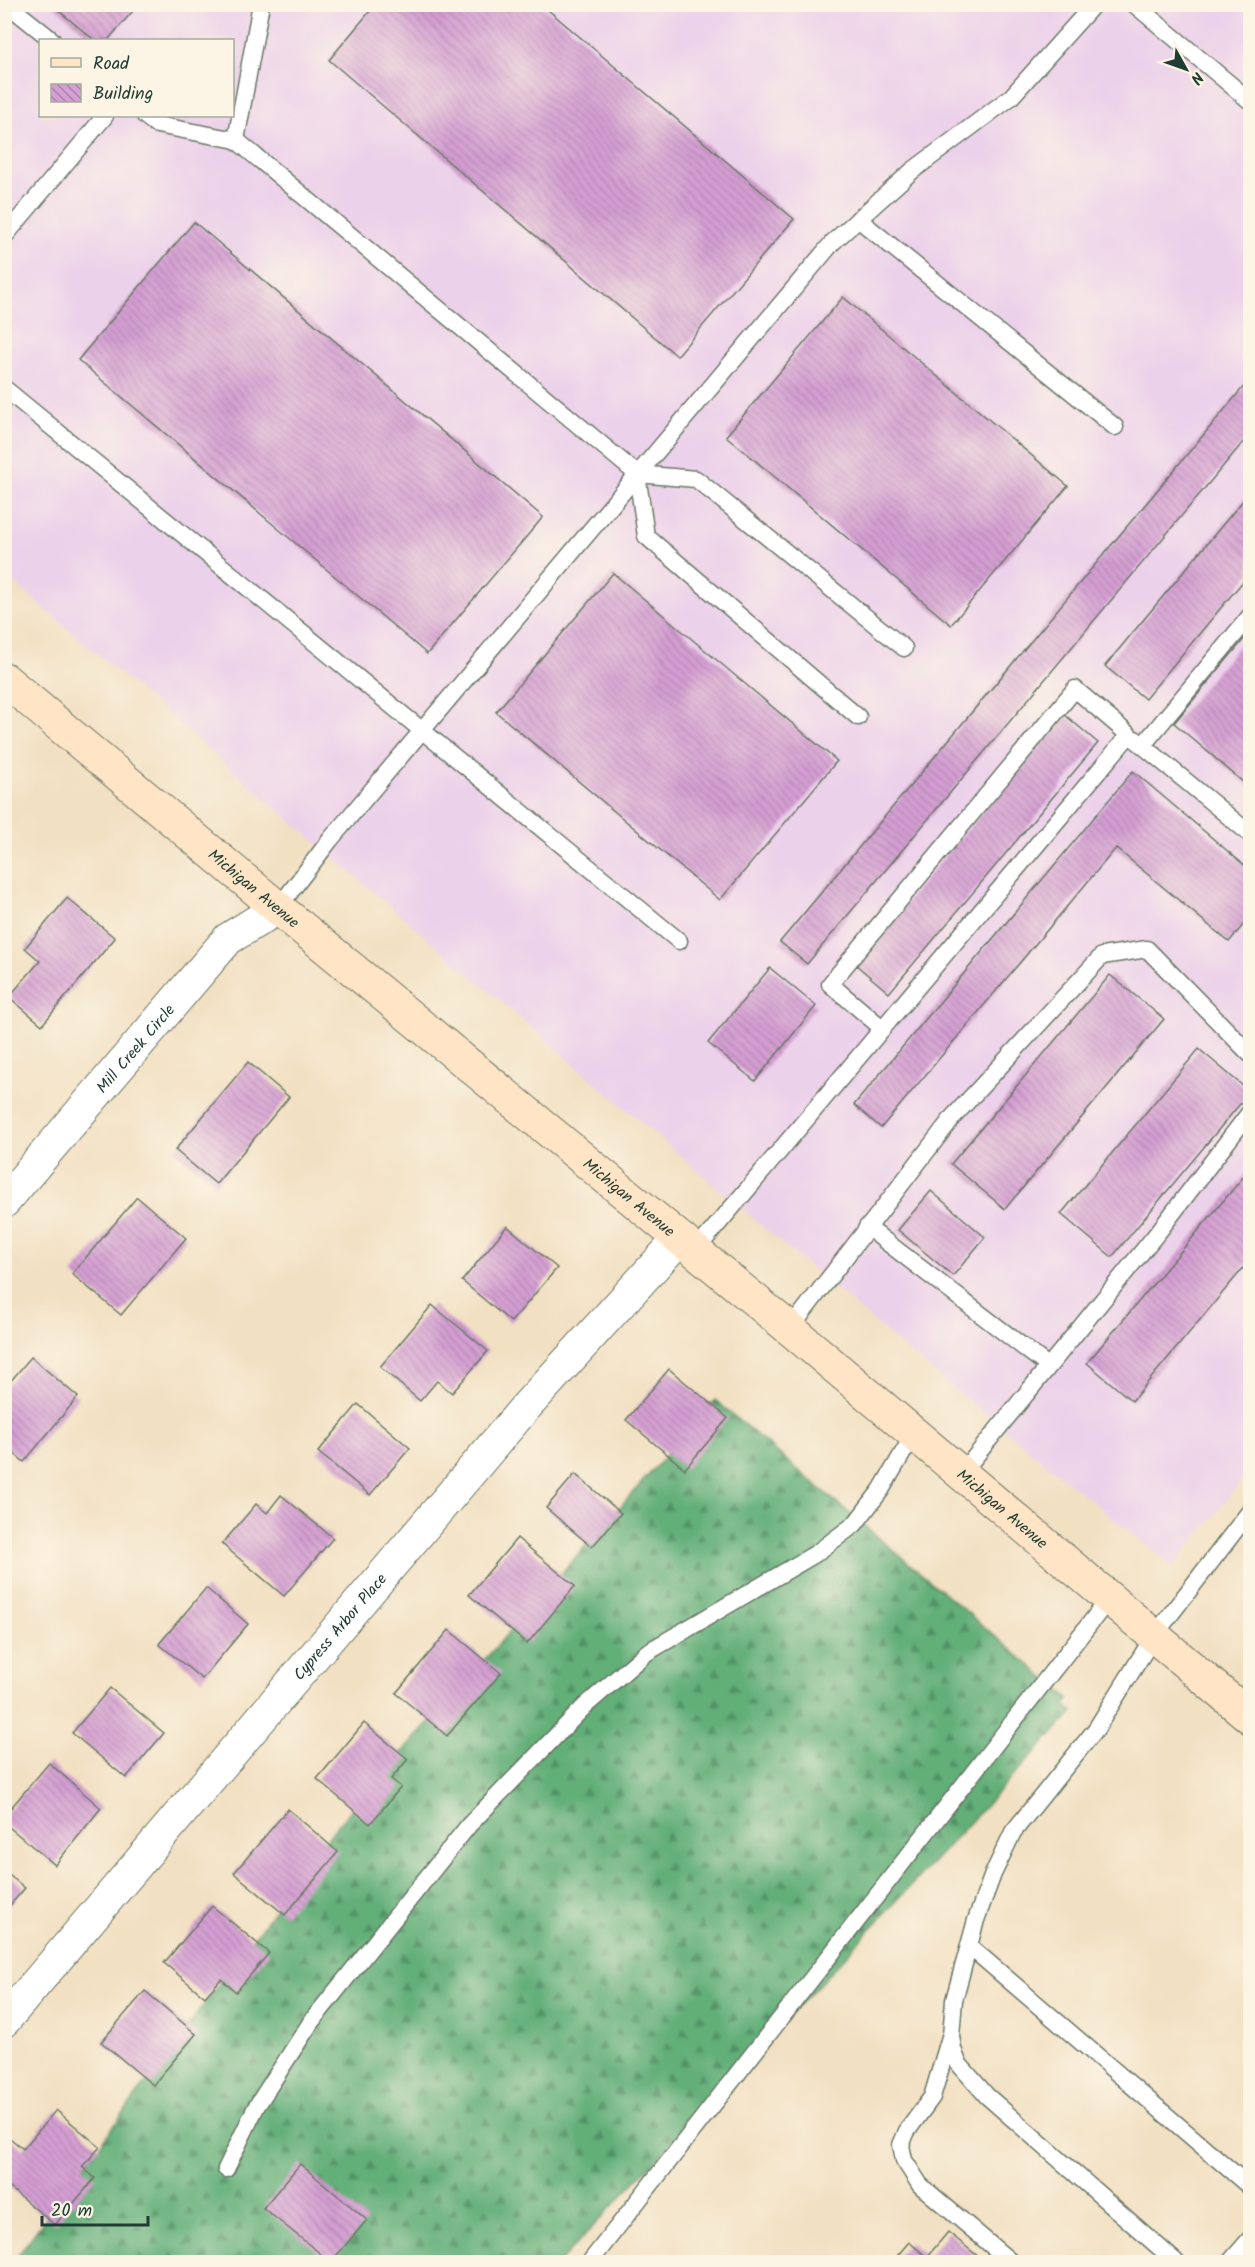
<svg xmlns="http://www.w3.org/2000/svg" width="1255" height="2267" font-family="Kalam,sans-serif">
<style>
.built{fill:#ecd1ea;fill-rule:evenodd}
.forest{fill:url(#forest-firs);stroke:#407656;stroke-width:1.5}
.building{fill:url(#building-back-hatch)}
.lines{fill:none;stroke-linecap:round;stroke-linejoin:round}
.service-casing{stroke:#697666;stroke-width:19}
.minor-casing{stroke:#697666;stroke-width:34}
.secondary-casing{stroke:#697666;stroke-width:35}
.service{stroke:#fff;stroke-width:16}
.minor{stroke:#fff;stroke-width:32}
.secondary{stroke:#ffe4c6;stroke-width:33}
.labels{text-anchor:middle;stroke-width:6;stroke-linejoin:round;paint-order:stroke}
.street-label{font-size:16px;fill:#1f3d34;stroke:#fcf5e5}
</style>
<defs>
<pattern id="forest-firs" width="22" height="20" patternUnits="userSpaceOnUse" patternTransform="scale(1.5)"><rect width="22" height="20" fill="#62af78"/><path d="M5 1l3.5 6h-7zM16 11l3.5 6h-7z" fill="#509063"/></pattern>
<pattern id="building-back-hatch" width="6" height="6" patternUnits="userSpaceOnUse" patternTransform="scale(1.5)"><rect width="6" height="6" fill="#d59fd3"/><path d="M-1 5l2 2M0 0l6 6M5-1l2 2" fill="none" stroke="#ac83ac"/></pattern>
</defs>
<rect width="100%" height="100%" fill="#fcf5e5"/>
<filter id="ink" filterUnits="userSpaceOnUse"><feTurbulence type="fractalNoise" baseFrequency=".0167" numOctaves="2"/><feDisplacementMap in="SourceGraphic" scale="12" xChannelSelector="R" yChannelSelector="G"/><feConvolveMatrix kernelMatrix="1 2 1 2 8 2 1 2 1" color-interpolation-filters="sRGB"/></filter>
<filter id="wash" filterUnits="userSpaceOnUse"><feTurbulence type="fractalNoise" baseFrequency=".008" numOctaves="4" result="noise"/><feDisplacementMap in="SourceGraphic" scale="24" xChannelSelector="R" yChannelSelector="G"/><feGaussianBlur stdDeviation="1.35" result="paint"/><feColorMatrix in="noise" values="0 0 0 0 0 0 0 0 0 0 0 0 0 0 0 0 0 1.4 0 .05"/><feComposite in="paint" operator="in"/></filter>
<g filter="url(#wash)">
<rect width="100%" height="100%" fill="#f2e0c2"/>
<path class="built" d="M5 5H1250V1470L1173 1567 912 1355 5 575ZM40 40H232V116H40Z"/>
<polygon class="forest" points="715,1400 1070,1699 1065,1705 1073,1712 560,2262 13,2262 336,1827"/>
<g id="blocks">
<g class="building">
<polygon points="376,4 541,4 794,219 677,356 329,60"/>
<polygon points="52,5 138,5 108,40 94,40"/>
<polygon points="194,222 543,517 427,654 78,360"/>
<polygon points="843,297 1068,486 951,625 726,436"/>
<polygon points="1250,379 1250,434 807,964 780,942"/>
<polygon points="1250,492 1250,573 1145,699 1105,666"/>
<polygon points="613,573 837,761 720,900 496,712"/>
<polygon points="1250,632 1250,788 1174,723"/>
<polygon points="1064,714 1098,743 889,993 855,964"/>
<polygon points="1133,771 1250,870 1250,917 1229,942 1116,848 881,1128 854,1105"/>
<polygon points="67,898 115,938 42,1025 9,997 40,961 25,948"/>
<polygon points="770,968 816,1006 755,1081 708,1043"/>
<polygon points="1110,975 1164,1019 1005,1209 951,1164"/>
<polygon points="1199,1049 1250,1092 1112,1257 1061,1214"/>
<polygon points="248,1062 289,1097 216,1184 175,1150"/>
<polygon points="1250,1169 1250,1260 1132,1401 1087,1363"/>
<polygon points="931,1191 985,1237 953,1276 898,1230"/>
<polygon points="137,1197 186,1238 121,1315 72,1274"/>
<polygon points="507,1226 557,1268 511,1322 462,1281"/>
<polygon points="432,1305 488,1351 452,1393 437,1381 420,1401 380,1367"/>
<polygon points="31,1357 78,1397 24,1462 4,1445 4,1389"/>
<polygon points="669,1369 728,1418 685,1469 626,1420"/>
<polygon points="358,1404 410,1448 370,1495 318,1452"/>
<polygon points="575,1474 621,1513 592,1547 546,1508"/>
<polygon points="281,1495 333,1538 284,1596 222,1544 256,1504 267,1513"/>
<polygon points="517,1538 575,1586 527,1644 469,1595"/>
<polygon points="206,1588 248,1624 202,1679 159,1644"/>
<polygon points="449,1630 501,1673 447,1736 396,1693"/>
<polygon points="110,1688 164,1733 126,1778 72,1733"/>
<polygon points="364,1723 408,1759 391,1779 401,1787 370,1824 317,1779"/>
<polygon points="49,1763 101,1808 55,1865 4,1823 4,1816"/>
<polygon points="288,1809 338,1852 285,1915 234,1873"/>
<polygon points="4,1871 25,1888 4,1912"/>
<polygon points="212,1906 269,1953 236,1992 221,1979 205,1997 164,1963"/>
<polygon points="145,1991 196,2034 153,2085 101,2042"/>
<polygon points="56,2110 100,2147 82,2167 95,2178 55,2225 4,2183 4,2133 23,2149"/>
<polygon points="300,2164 367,2220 331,2262 263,2208"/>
<polygon points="948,2232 985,2262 892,2262 909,2242 927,2257"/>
</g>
</g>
</g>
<g filter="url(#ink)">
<use href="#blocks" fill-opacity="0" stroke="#697666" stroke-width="1.5"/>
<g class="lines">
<defs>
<g id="service">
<polyline points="7,4 52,40"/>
<polyline points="261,4 236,140 637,474 696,479 904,648"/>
<polyline points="1134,4 1250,101"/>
<polyline points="145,116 157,125 236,140"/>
<polyline points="858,219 1115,427"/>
<polyline points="4,237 105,116"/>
<polyline points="4,388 679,941"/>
<polyline points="637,474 646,536 858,717"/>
<polyline points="1135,739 1250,834"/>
<polyline points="1143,745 1250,616"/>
<polyline points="278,908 330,840 833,242 912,171 1011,97 1094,4"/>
<polyline points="867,1227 1048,1366"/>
<polyline points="695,1251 746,1191 1129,735 1075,689 830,984 882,1028"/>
<polyline points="790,1329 953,1117 1102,956 1147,949 1250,1054"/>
<polyline points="961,1474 1159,1231 1250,1112"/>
<polyline points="969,1946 1250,2187"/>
<polyline points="950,2037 932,2097 907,2131 901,2145 904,2160 920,2185 1011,2262"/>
<polyline points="226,2169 256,2107 311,2022 469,1825 585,1706 646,1653 815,1554 855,1524 881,1490 914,1434"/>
<polyline points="590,2262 1109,1599"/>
<polyline points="1176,2262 987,2096 958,2063 953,2049 951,2036 954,2000 976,1920 993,1874 1013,1832 1096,1729 1154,1636 1250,1511"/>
<polyline points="1230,2262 1250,2239"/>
</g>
<g id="minor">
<path id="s1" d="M4 1202 228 939 278 908"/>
<path id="s2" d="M4 2021 524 1409 680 1238"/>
</g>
<g id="secondary">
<path id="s3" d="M4 679 278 908 790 1329 1250 1717"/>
</g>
</defs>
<use href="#service" class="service-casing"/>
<use href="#minor" class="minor-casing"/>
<use href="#secondary" class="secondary-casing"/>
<use href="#service" class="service"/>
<use href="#minor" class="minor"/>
<use href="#secondary" class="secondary"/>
</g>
</g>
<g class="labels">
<g class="street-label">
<text dy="6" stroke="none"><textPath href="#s3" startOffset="326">Michigan Avenue</textPath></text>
<text dy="6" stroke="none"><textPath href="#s1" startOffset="202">Mill Creek Circle</textPath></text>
<text dy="6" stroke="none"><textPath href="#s3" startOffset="812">Michigan Avenue</textPath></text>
<text dy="6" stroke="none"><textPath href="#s3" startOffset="1298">Michigan Avenue</textPath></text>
<text dy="6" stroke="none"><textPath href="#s2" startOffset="518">Cypress Arbor Place</textPath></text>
</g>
</g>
<rect width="1255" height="2267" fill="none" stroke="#fcf5e5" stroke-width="24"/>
<rect x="39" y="39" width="195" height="78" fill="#fcf5e5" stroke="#a4ab9e" stroke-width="1.5"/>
<rect x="51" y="58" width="30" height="9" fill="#ffe4c6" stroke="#a4ab9e" stroke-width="1.5"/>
<text x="93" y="69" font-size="18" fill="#1f3d34">Road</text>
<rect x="51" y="84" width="30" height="18" fill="url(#building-back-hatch)" stroke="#a4ab9e" stroke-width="1.5"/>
<text x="93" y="99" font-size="18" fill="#1f3d34">Building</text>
<g transform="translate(1186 69) rotate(130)" stroke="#fcf5e5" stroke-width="4.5" paint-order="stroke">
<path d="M0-4.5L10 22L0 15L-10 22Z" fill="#1f3d34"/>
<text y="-9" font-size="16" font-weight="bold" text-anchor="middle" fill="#1f3d34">N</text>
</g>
<path d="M42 2216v9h106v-9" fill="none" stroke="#1f3d34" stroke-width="3"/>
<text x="51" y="2216" font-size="18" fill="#1f3d34" stroke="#fcf5e5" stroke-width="4.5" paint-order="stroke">20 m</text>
</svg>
